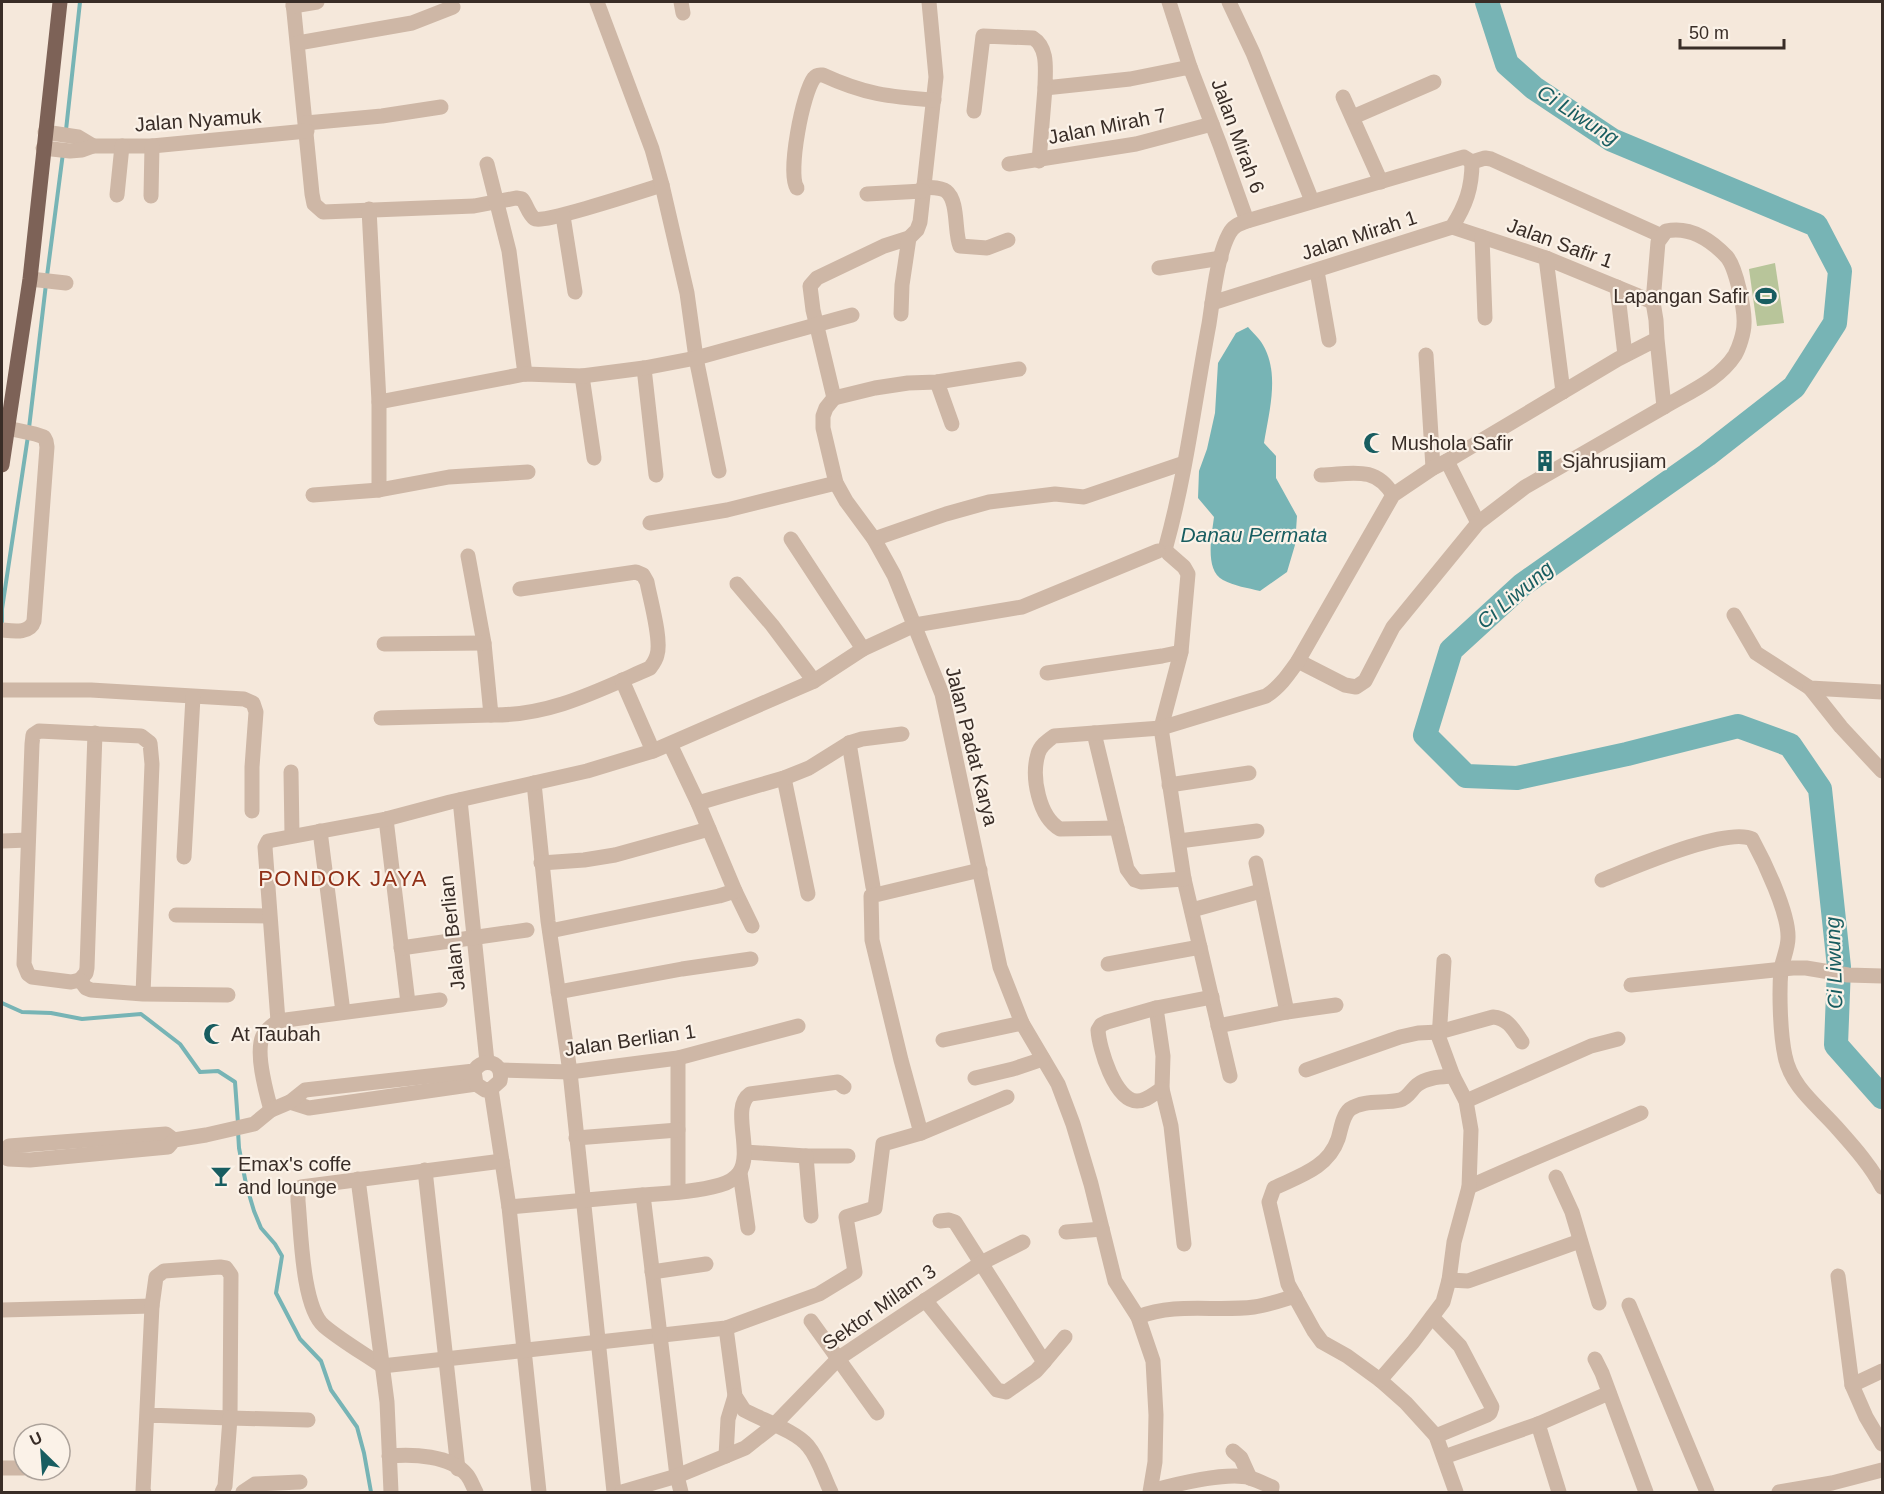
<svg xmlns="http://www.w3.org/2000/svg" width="1884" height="1494" font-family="Arial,sans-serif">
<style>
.green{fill:#b8c59a}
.water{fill:#77b4b5}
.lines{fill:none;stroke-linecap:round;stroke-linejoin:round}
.stream{stroke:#77b4b5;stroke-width:4}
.river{stroke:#77b4b5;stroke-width:24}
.minor{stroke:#ceb7a6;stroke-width:15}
.major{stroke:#7d6257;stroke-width:15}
.labels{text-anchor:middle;stroke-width:4.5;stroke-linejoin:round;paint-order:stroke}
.street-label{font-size:20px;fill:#392d27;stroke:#fbf2e8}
.poi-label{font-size:20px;fill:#392d27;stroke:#fbf2e8;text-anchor:start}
.water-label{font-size:21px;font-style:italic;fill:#185d60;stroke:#fbf2e8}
.quarter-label{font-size:22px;letter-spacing:1.5px;fill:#913118;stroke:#fbf2e8}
</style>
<rect width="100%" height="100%" fill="#f5e8db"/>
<polygon class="green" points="1775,263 1784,323 1757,326 1749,269"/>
<path class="water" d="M1248 327C1253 333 1260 339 1263 345 1280 374 1269 412 1264 443L1276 456V478L1297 516 1295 545 1287 572 1260 591C1248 588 1234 586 1223 580 1204 570 1212 534 1214 517L1198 498 1199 471 1207 449 1215 413 1218 363 1236 333Z"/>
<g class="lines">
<g class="stream">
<polyline points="66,130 80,2"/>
<polyline points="47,276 63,153"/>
<polyline points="29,428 46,284"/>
<polyline points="2,627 2,609 28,436"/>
<polyline points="2,1003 22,1012 51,1013 82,1019 141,1014 180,1044 200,1072 218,1071 235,1082 238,1123"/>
<polyline points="238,1131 239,1148 246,1184 254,1211 261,1228 275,1244 282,1256 276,1293 300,1339 321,1361 331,1390 357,1427 364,1453 371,1492"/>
</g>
<polyline class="river" points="1487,2 1507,64 1534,88 1612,140 1816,225 1840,271 1835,323 1794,387 1707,455 1522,585 1451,650 1425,735 1466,776 1517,778 1627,754 1738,726 1790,745 1820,789 1839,967 1836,1045 1882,1097"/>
<g class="minor">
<path d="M293 2 312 194 314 204 323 212 474 206 516 198 522 199C527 205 528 214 535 219 542 224 646 190 662 185"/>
<polyline points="597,2 652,149 662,185 687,293 696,358 719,471"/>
<polyline points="681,2 683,13"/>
<polyline points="929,2 936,77 920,222 917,230 909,238 884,246 817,278 810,286 813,310 834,398 826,408 823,416 823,428 836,483 846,501 874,539 894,575 942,694 1000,967 1022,1023 1058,1084 1073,1124 1091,1184 1115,1281 1138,1317 1153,1361 1156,1415 1155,1462 1150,1492"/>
<polyline points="1169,2 1190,67"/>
<polyline points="1229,2 1253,53 1312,201"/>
<polyline points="293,6 317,2"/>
<polyline points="298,43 412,23 453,7"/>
<polyline points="1343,97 1381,182"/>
<path d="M974 111 983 36 1033 38C1049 48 1045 71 1045 88L1130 79 1190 67 1220 145 1247 221"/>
<polyline points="1353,117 1434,82"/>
<polyline points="306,123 382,116 441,107"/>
<polyline points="45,132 78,137 93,146"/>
<polyline points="43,148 70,151 82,150 93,146 152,146 307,131"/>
<polyline points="1039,161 1045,88"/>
<polyline points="1472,162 1485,158 1491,159 1662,236"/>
<polyline points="487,164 509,251 525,374"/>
<polyline points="1009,164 1136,144 1212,124"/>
<path d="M923 187C930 188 941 187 946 191 959 201 954 232 960 246L987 248 1008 240"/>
<path d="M797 188C787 173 803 92 814 78 817 74 819 75 823 75 864 94 889 97 934 100"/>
<polyline points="867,194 923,191"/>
<polyline points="117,195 122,146"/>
<polyline points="151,196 152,146"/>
<polyline points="369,209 379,402 379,490"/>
<polyline points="563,216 575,292"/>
<polyline points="1452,227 1546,258 1653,302"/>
<polyline points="1482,237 1485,318"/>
<polyline points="1546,258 1563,392"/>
<polyline points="1159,268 1221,258"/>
<polyline points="1317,271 1329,340"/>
<polyline points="30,279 66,283"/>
<polyline points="1617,287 1625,355"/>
<path d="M1212 303 1452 227C1466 205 1472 188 1472 162"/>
<polyline points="901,314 902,285 909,238"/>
<polyline points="1426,355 1433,468"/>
<polyline points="644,368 656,475"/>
<polyline points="582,376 594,458"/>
<polyline points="937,382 952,424"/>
<polyline points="834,398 875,388 908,383 937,382 1019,369"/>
<polyline points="379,402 525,374 582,376 644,368 696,358 852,315"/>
<polyline points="1447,461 1478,523"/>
<path d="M1321 475C1352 474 1375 465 1393 495"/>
<polyline points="313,495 379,490 449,477 528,472"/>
<polyline points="650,523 727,510 836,483"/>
<polyline points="791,539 863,649"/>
<polyline points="874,539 946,514 989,502 1055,494 1084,497 1184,463"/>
<path d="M1166 546C1186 474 1195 398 1209 324 1213 299 1217 256 1229 234 1233 226 1239 224 1247 221L1464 157 1472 162"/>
<polyline points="1168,553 1184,567 1188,574 1181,652 1161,728 1184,879 1230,1076"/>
<path d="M468 556 484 643 491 715C550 716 597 691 650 668 653 664 656 660 657 655 662 640 650 599 647 582L643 575 636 572 520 589"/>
<polyline points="737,584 772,625 814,681"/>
<polyline points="1734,615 1756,653 1810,688 1882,692"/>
<path d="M2 630C13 631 30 634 34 621L47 447 46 441 44 437 35 434 7 428"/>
<polyline points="384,644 484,643"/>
<polyline points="1298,661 1345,685 1356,687 1365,681 1393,627 1478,523 1525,487 1664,407"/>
<polyline points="1047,673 1162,656 1181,652"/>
<polyline points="622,680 653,751"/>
<polyline points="1810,688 1841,727 1882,771"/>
<polyline points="2,690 91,690 244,699 253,703 256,712 252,767 252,811"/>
<polyline points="381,718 491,715"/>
<polyline points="1094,733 1127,869 1135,880 1141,882 1184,879"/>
<polyline points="849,743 873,887"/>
<polyline points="291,772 292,835"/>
<polyline points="784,778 808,894"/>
<polyline points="534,783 548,921 570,1072 614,1492"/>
<polyline points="1169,785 1249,773"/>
<polyline points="460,800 487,1062"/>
<polyline points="698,803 784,778 809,768 849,743 862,739 902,734"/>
<polyline points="386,819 408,1003"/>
<path d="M1117 828 1060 829C1039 817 1031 777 1038 754 1040 746 1047 741 1054 736L1161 728 1266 696C1280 687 1288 675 1298 661L1393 495 1433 468 1447 461 1618 359 1657 339 1656 320 1653 302 1658 242 1666 231C1690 226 1711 240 1727 257 1736 268 1745 310 1744 324 1744 333 1739 348 1735 355 1719 380 1689 392 1664 407L1657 339"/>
<polyline points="320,831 343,1012"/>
<polyline points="2,841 28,840"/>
<polyline points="1179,841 1257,831"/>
<polyline points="184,857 193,697"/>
<polyline points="541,863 584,860 615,855 709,829"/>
<polyline points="1256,863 1287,1012"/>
<path d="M1602 880C1630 869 1727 826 1752 839 1764 861 1789 913 1788 938 1788 948 1783 959 1781 969 1779 992 1780 1033 1785 1056 1791 1087 1818 1106 1838 1129 1854 1147 1871 1166 1882 1187"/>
<polyline points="735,891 752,926"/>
<polyline points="1192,910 1261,891"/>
<polyline points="176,915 269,916"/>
<polyline points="550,931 719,896 735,891 698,803 670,744"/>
<polyline points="401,948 527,930"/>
<polyline points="1108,964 1200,947"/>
<polyline points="80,980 86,973 87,968 95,733"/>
<polyline points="1631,985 1793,968 1806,968 1848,975 1882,976"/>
<polyline points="558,992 682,969 751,959"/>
<polyline points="143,994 91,990 86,988 80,980 71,982 32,977 28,974 24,964 32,744 33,735 39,731 141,736 150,743 152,764 143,994 228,995"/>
<polyline points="1156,1008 1163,1056 1162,1089 1171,1126 1184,1244"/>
<polyline points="278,1021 265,847 268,841 386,819 450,802 587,771 653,751 814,681 863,649 915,625 1022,607 1158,551"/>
<polyline points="1218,1026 1287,1012 1336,1005"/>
<polyline points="943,1040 1022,1023"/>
<polyline points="678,1058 678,1192"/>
<polyline points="500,1070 570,1072 678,1058 798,1026"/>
<path d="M1306 1070 1400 1037 1418 1033 1439 1032 1493 1017C1508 1018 1514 1030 1522 1042"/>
<path d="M1453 1076C1441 1077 1427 1077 1417 1085 1411 1090 1408 1098 1400 1100 1384 1104 1365 1099 1350 1109 1342 1116 1341 1130 1338 1139 1328 1168 1299 1176 1274 1188L1269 1202 1288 1284 1314 1331 1322 1342 1347 1356 1380 1380 1406 1403 1436 1436 1456 1492"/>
<polyline points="975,1078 1013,1069 1043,1059"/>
<polyline points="491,1089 509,1207 539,1492"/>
<path d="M1162 1089C1154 1093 1147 1101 1137 1101 1115 1101 1099 1048 1098 1030L1101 1025 1107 1022 1156 1008 1212 997"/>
<polyline points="1466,1101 1591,1046 1618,1039"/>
<polyline points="290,1102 309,1108 476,1084"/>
<path d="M271 1110C266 1092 254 1049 264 1034 268 1028 273 1025 278 1021L440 1000"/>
<polyline points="921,1133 901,1060 872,940 871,896 980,870"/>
<polyline points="576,1138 678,1130"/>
<polyline points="745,1152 806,1156 848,1156"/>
<polyline points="5,1154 9,1146 166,1134 174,1140"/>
<path d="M2 1155 5 1154 8 1159 30 1160 168 1147 174 1140 206 1135 254 1124 271 1110 290 1102 305 1090 474 1071C484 1056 504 1062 500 1081L491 1089 485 1090 476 1084 474 1071"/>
<polyline points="806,1156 811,1216"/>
<path d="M502 1161 301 1187 298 1192V1201C301 1231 302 1307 324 1326 342 1341 363 1353 382 1366L726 1328 819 1294 855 1272 846 1217 875 1208 883 1144 921 1133 1007 1097"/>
<polyline points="425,1170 458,1469"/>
<polyline points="740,1173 748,1228"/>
<polyline points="1556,1177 1572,1212 1599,1303"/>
<polyline points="358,1179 387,1402 391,1492"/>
<path d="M1469 1187C1526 1161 1584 1138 1641 1113"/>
<polyline points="643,1195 677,1476 681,1492"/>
<path d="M509 1207C553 1203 598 1199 642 1195 668 1193 695 1192 720 1185 727 1183 735 1179 739 1173 754 1152 730 1108 750 1094L838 1082 844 1087"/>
<polyline points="1066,1232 1102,1229"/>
<polyline points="652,1272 706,1264"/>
<polyline points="1838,1276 1852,1385 1866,1417 1882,1444"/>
<polyline points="1449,1280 1468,1281 1580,1241"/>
<polyline points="925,1300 997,1390 1006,1392 1036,1371 1044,1362 955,1222 949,1220 940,1221"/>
<polyline points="1629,1305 1707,1492"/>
<polyline points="2,1310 152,1306"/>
<path d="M1138 1317C1176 1302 1215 1312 1254 1307 1268 1305 1282 1300 1295 1296"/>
<polyline points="1432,1317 1460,1346 1492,1407 1490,1413 1487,1415 1436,1436"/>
<polyline points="811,1321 877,1413"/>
<path d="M726 1328 735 1396 744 1410C762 1420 796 1431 808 1446 819 1459 824 1478 831 1492"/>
<polyline points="1595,1359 1602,1373 1646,1492"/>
<polyline points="1044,1362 1065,1337"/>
<polyline points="1380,1380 1413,1342 1443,1302 1449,1280 1454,1242 1469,1187 1471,1130 1466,1101 1453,1076 1439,1038 1444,961"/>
<polyline points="1852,1385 1882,1371"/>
<polyline points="1538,1424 1559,1492"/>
<polyline points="1233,1451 1241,1458 1250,1478"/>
<path d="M389 1456C412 1454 451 1455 467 1475 471 1480 473 1487 476 1492"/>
<polyline points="726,1456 728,1419 735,1396"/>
<polyline points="1444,1457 1538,1424 1609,1393"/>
<polyline points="2,1468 24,1468"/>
<path d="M1151 1491C1174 1485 1227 1471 1250 1478 1257 1480 1265 1484 1272 1487L1271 1492"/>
<polyline points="144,1492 143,1491 152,1306 156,1277 164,1271 220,1267 226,1268 231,1275 230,1418 147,1415"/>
<polyline points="222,1492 225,1486 230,1418 308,1420"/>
<polyline points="243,1492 255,1484 300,1482"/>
<polyline points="622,1492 677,1476 745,1448 773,1426 839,1358 981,1263 1023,1242"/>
<polyline points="1779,1492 1832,1483 1882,1470"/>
</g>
<polyline class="major" points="2,465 30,279 60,2"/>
</g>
<defs>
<symbol id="stadium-bare" viewBox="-9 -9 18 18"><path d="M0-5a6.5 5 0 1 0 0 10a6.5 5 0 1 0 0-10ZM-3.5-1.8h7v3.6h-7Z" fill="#185d60" stroke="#fbf2e8" stroke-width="2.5" paint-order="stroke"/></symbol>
<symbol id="mosque-bare" viewBox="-9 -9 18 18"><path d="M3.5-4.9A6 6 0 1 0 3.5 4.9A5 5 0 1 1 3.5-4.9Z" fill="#185d60" stroke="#fbf2e8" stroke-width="2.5" paint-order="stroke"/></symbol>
<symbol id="building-bare" viewBox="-9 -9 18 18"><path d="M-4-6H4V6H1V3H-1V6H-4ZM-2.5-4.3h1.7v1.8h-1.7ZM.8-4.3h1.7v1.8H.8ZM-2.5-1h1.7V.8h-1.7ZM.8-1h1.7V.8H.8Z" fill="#185d60" stroke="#fbf2e8" stroke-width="2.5" paint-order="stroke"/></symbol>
<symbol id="bar-bare" viewBox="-9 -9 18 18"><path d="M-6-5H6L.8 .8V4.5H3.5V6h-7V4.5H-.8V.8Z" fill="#185d60" stroke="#fbf2e8" stroke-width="2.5" paint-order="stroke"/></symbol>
</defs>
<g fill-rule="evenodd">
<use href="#stadium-bare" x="1751" y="281" width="30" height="30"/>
<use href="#mosque-bare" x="1359" y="428" width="30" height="30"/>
<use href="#building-bare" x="1530" y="446" width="30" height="30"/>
<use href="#mosque-bare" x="199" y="1019" width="30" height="30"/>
<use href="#bar-bare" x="206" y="1161" width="30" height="30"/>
</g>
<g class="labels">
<g class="street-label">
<text transform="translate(198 120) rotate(-4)" y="7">Jalan Nyamuk</text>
<text transform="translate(1107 126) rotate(-11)" y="7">Jalan Mirah 7</text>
<text transform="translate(1238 136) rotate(70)" y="7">Jalan Mirah 6</text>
<text transform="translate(1359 235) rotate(-18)" y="7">Jalan Mirah 1</text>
<text transform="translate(1560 243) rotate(20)" y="7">Jalan Safir 1</text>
<text transform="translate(972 746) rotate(76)" y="7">Jalan Padat Karya</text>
<text transform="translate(452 933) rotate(-96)" y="7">Jalan Berlian</text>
<text transform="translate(630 1040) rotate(-8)" y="7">Jalan Berlian 1</text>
<text transform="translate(879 1307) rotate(-35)" y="7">Sektor Milam 3</text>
</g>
<g class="poi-label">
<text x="1749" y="303" text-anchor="end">Lapangan Safir</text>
<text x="1391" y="450">Mushola Safir</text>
<text x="1562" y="468">Sjahrusjiam</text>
<text x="231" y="1041">At Taubah</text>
<text x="238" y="1171">Emax's coffe<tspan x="238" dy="23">and lounge</tspan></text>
</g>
<g class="water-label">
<text transform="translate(1578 115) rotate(33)" y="7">Ci Liwung</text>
<text x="1254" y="542">Danau Permata</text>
<text transform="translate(1515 595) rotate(-40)" y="7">Ci Liwung</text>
<text transform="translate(1834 963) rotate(-92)" y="7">Ci Liwung</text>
</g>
<g class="quarter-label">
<text x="343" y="886">PONDOK JAYA</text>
</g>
</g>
<rect width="1884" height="1494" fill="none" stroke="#392d27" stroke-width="6"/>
<g transform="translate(42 1452) rotate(335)"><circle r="28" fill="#fbf2e8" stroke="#ada39b" stroke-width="1.5"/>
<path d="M0-4.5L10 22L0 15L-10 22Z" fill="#185d60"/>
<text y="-9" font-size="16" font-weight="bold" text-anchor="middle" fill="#392d27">U</text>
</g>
<path d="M1680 39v9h104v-9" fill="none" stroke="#392d27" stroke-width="3"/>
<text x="1689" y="39" font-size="18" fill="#392d27" stroke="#fbf2e8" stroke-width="4.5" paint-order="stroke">50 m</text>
</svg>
